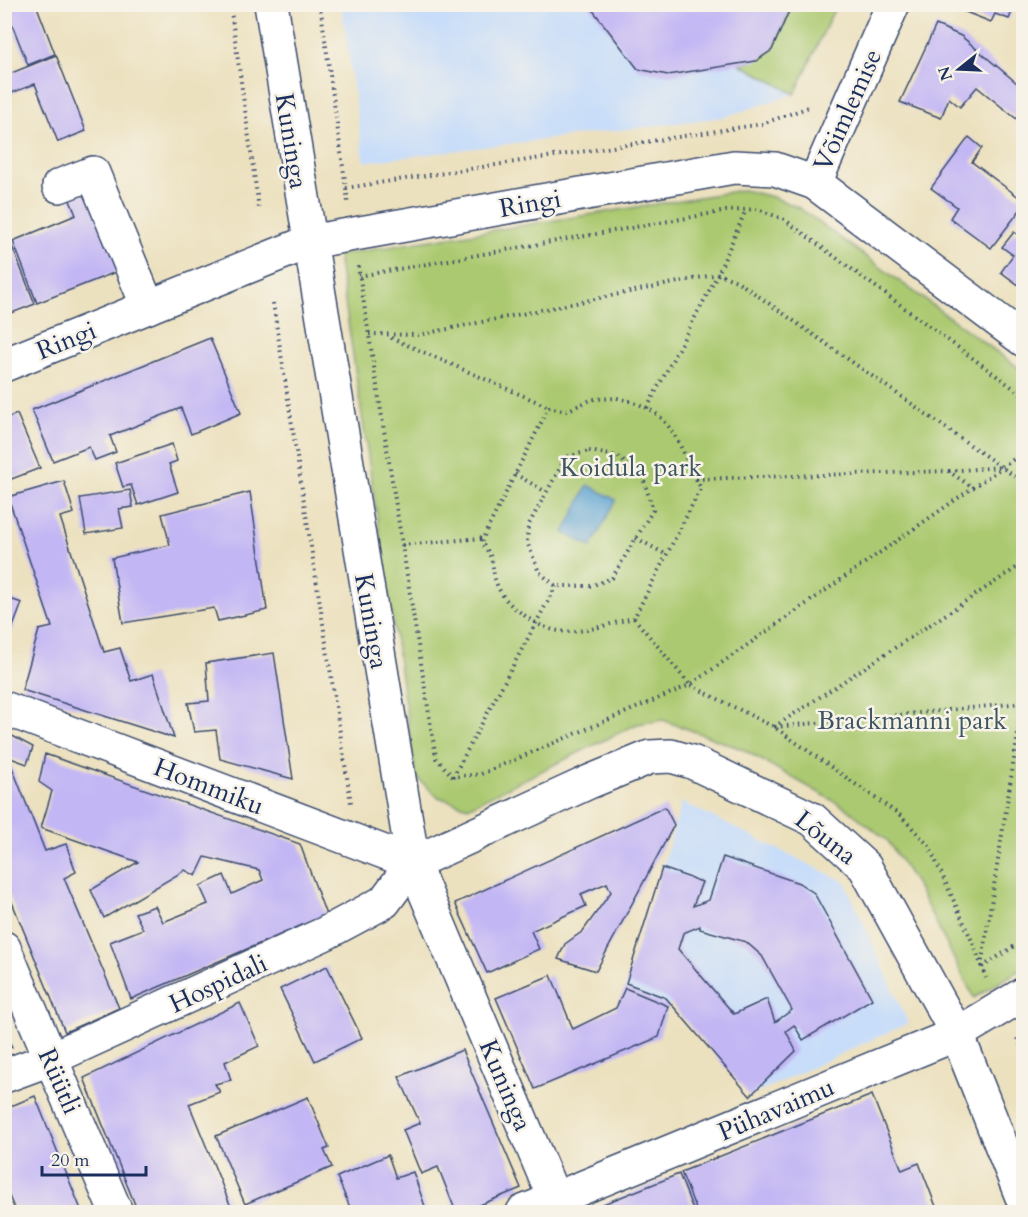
<svg xmlns="http://www.w3.org/2000/svg" width="1028" height="1217" font-family="Cardo,serif">
<style>
.built{fill:#c8ddf9}
.green{fill:#abc970;stroke:#637c67;stroke-width:1.5}
.water{fill:#5ca3d2;stroke:#3c6998;stroke-width:1.5}
.building{fill:#c2b6f4;fill-rule:evenodd}
.lines{fill:none;stroke-linecap:round;stroke-linejoin:round}
.minor-casing{stroke:#3a4a6d;stroke-width:36}
.path{stroke:#3a4a6d;stroke-width:4;stroke-dasharray:1.5 4.5;stroke-linecap:butt}
.minor{stroke:#fff;stroke-width:33}
.labels{text-anchor:middle;stroke-width:5;stroke-linejoin:round;paint-order:stroke}
.street-label{font-size:26px;fill:#1b2f5e;stroke:#f7f3e8}
.park-label{font-size:26px;fill:#3f5662;stroke:#f7f3e8}
</style>
<rect width="100%" height="100%" fill="#f7f3e8"/>
<filter id="ink" filterUnits="userSpaceOnUse"><feTurbulence type="fractalNoise" baseFrequency=".0167" numOctaves="2"/><feDisplacementMap in="SourceGraphic" scale="12" xChannelSelector="R" yChannelSelector="G"/><feConvolveMatrix kernelMatrix="1 2 1 2 8 2 1 2 1" color-interpolation-filters="sRGB"/></filter>
<filter id="wash" filterUnits="userSpaceOnUse"><feTurbulence type="fractalNoise" baseFrequency=".008" numOctaves="4" result="noise"/><feDisplacementMap in="SourceGraphic" scale="24" xChannelSelector="R" yChannelSelector="G"/><feGaussianBlur stdDeviation="1.35" result="paint"/><feColorMatrix in="noise" values="0 0 0 0 0 0 0 0 0 0 0 0 0 0 0 0 0 1.4 0 .05"/><feComposite in="paint" operator="in"/></filter>
<g filter="url(#wash)">
<rect width="100%" height="100%" fill="#ece1bf"/>
<g class="built">
<polygon points="341,5 836,5 795,94 724,117 364,162"/>
<polygon points="682,802 845,882 908,1023 750,1096 671,1003 668,1006 625,988"/>
</g>
<g class="green">
<path d="M792 5H836L795 94 740 64C776 58 779 35 792 5Z"/>
<polygon points="743,190 773,197 799,208 1023,371 1023,968 974,998 918,888 888,841 846,808 742,749 663,720 637,724 468,807 438,797 416,777 338,255"/>
</g>
<polygon class="water" points="588,485 616,500 591,547 564,533"/>
<g id="blocks">
<g class="building">
<polygon points="4,4 36,4 55,54 28,65"/>
<polygon points="588,4 792,4 772,50 756,61 668,75 638,69"/>
<polygon points="966,4 1015,4 1009,19 995,14 991,22 963,11"/>
<polygon points="936,25 961,36 1024,89 1024,125 977,87 960,107 949,98 941,118 900,102"/>
<polygon points="56,55 86,131 58,142 35,84 4,96 4,76"/>
<polygon points="969,137 982,148 972,162 1024,201 1024,205 991,248 950,218 957,207 931,188"/>
<polygon points="89,190 121,270 37,303 13,241 76,215 69,198"/>
<polygon points="4,226 35,304 4,316"/>
<polygon points="1014,232 1024,239 1024,289 1001,272 1013,255 1002,247"/>
<polygon points="210,338 241,413 191,434 181,408 110,436 116,452 95,460 89,447 53,461 32,410"/>
<polygon points="17,414 40,468 4,482 4,419"/>
<polygon points="172,444 177,461 169,464 178,492 138,505 131,485 123,487 115,463"/>
<polygon points="64,481 74,513 60,517 104,652 120,648 131,681 153,674 174,738 22,690 39,630 52,627 8,497"/>
<polygon points="130,490 133,507 119,509 123,528 86,534 80,498"/>
<polygon points="250,492 267,610 218,621 214,608 123,623 112,558 170,545 162,514"/>
<polygon points="4,597 22,603 5,648 4,648"/>
<polygon points="274,653 293,779 220,759 216,730 194,732 188,703 209,701 206,663"/>
<polygon points="5,732 33,747 27,764 8,757 45,851 66,844 76,872 64,878 119,1008 65,1032 5,885"/>
<polygon points="45,754 300,844 326,915 131,999 110,942 143,929 135,913 155,906 163,922 208,904 200,886 224,875 232,894 263,880 259,870 205,857 196,876 185,870 104,918 91,890 138,862 41,828 52,791 39,782"/>
<polygon points="665,807 674,825 596,971 558,959 565,944 583,931 611,892 607,883 581,894 586,906 531,931 539,949 487,973 455,903"/>
<path d="M723 857 799 883 814 893 872 999 803 1040 794 1025 786 1031 796 1051 750 1096 666 998 626 983 662 868 702 882 693 906 709 900ZM700 926V929L746 942 762 956 792 1010 775 1022 767 999 734 1014 678 949 683 933Z"/>
<polygon points="327,966 362,1038 315,1061 280,989"/>
<polygon points="551,975 573,1029 616,1008 625,988 668,1006 659,1037 535,1089 496,998"/>
<polygon points="240,1003 259,1046 225,1062 231,1080 215,1084 220,1092 189,1104 233,1212 138,1212 84,1078"/>
<polygon points="4,1030 12,1047 4,1050"/>
<polygon points="462,1050 521,1188 463,1212 456,1212 438,1167 421,1174 403,1130 420,1123 399,1077"/>
<polygon points="872,1095 902,1170 919,1163 937,1209 928,1212 697,1212 681,1172"/>
<polygon points="35,1096 82,1212 16,1212 4,1185 4,1109"/>
<polygon points="308,1097 329,1148 324,1150 332,1167 245,1204 216,1136"/>
<polygon points="388,1155 396,1178 413,1172 427,1212 352,1212 337,1177"/>
<polygon points="679,1174 694,1212 583,1212"/>
</g>
</g>
</g>
<g filter="url(#ink)">
<use href="#blocks" fill-opacity="0" stroke="#3a4a6d" stroke-width="1.5"/>
<g class="lines">
<defs>
<g id="minor">
<polyline points="271,4 413,863 560,1212"/>
<polyline points="815,183 893,4"/>
<polyline points="59,186 93,173 148,307"/>
<polyline points="4,365 309,242 734,167 775,169 815,183 1024,340"/>
<polyline points="4,708 413,863"/>
<polyline points="4,948 116,1212"/>
<polyline points="4,1076 50,1059 326,933 384,902 413,863 589,782 650,757 671,756 692,762 812,819 865,867 957,1034 1024,1202"/>
<polyline points="523,1212 957,1034 1024,994"/>
</g>
</defs>
<use href="#minor" class="minor-casing"/>
<g class="path">
<polyline points="230,4 259,209"/>
<polyline points="320,4 348,202"/>
<polyline points="346,188 762,124 809,107"/>
<polyline points="358,266 436,758 453,777 481,774 690,685 774,727 901,816 929,846 973,943 986,978"/>
<polyline points="359,276 726,211 758,209 785,220 1024,396"/>
<polyline points="273,303 351,803"/>
<polyline points="369,334 418,335 718,274 737,281 1024,483"/>
<polyline points="391,338 549,407"/>
<path d="M617 398C677 410 675 443 701 488L634 618C593 627 562 645 524 615 514 608 505 601 499 589 489 570 498 560 481 543L483 538 549 407 566 411 593 399Z"/>
<polyline points="647,408 718,274 746,210"/>
<polygon points="589,451 617,456 643,478 653,510 612,578 591,586 556,586 539,572 527,542 528,526 566,457"/>
<polyline points="949,471 1001,467"/>
<polyline points="515,474 546,492"/>
<polyline points="696,479 948,471 972,487"/>
<polyline points="636,538 667,555"/>
<polyline points="402,545 483,538"/>
<polyline points="634,618 690,685 1024,452"/>
<polyline points="774,727 1024,563"/>
<polyline points="775,727 1021,703"/>
<polyline points="453,777 556,586"/>
<polyline points="981,967 1024,696"/>
<polyline points="982,967 1024,940"/>
<polyline points="1017,1038 1022,1047 1024,1063"/>
</g>
<use href="#minor" class="minor"/>
</g>
</g>
<g class="labels">
<g class="street-label">
<text transform="translate(847 110) rotate(-66)" y="9">Võimlemise</text>
<text transform="translate(292 141) rotate(81)" y="9">Kuninga</text>
<text transform="translate(530 203) rotate(-10)" y="9">Ringi</text>
<text transform="translate(66 340) rotate(-22)" y="9">Ringi</text>
<text transform="translate(372 621) rotate(80)" y="9">Kuninga</text>
<text transform="translate(209 786) rotate(21)" y="9">Hommiku</text>
<text transform="translate(826 837) rotate(38)" y="9">Lõuna</text>
<text transform="translate(218 983) rotate(-25)" y="9">Hospidali</text>
<text transform="translate(60 1081) rotate(66)" y="9">Rüütli</text>
<text transform="translate(506 1085) rotate(67)" y="9">Kuninga</text>
<text transform="translate(776 1109) rotate(-23)" y="9">Pühavaimu</text>
</g>
<g class="park-label">
<text x="631" y="476">Koidula park</text>
<text x="912" y="729">Brackmanni park</text>
</g>
</g>
<rect width="1028" height="1217" fill="none" stroke="#f7f3e8" stroke-width="24"/>
<g transform="translate(959 69) rotate(252)" stroke="#f7f3e8" stroke-width="4.5" paint-order="stroke">
<path d="M0-4.5L10 22L0 15L-10 22Z" fill="#1b2f5e"/>
<text y="-9" font-size="16" font-weight="bold" text-anchor="middle" fill="#1b2f5e">N</text>
</g>
<path d="M42 1166v9h104v-9" fill="none" stroke="#1b2f5e" stroke-width="3"/>
<text x="51" y="1166" font-size="18" fill="#1b2f5e" stroke="#f7f3e8" stroke-width="4.5" paint-order="stroke">20 m</text>
</svg>
